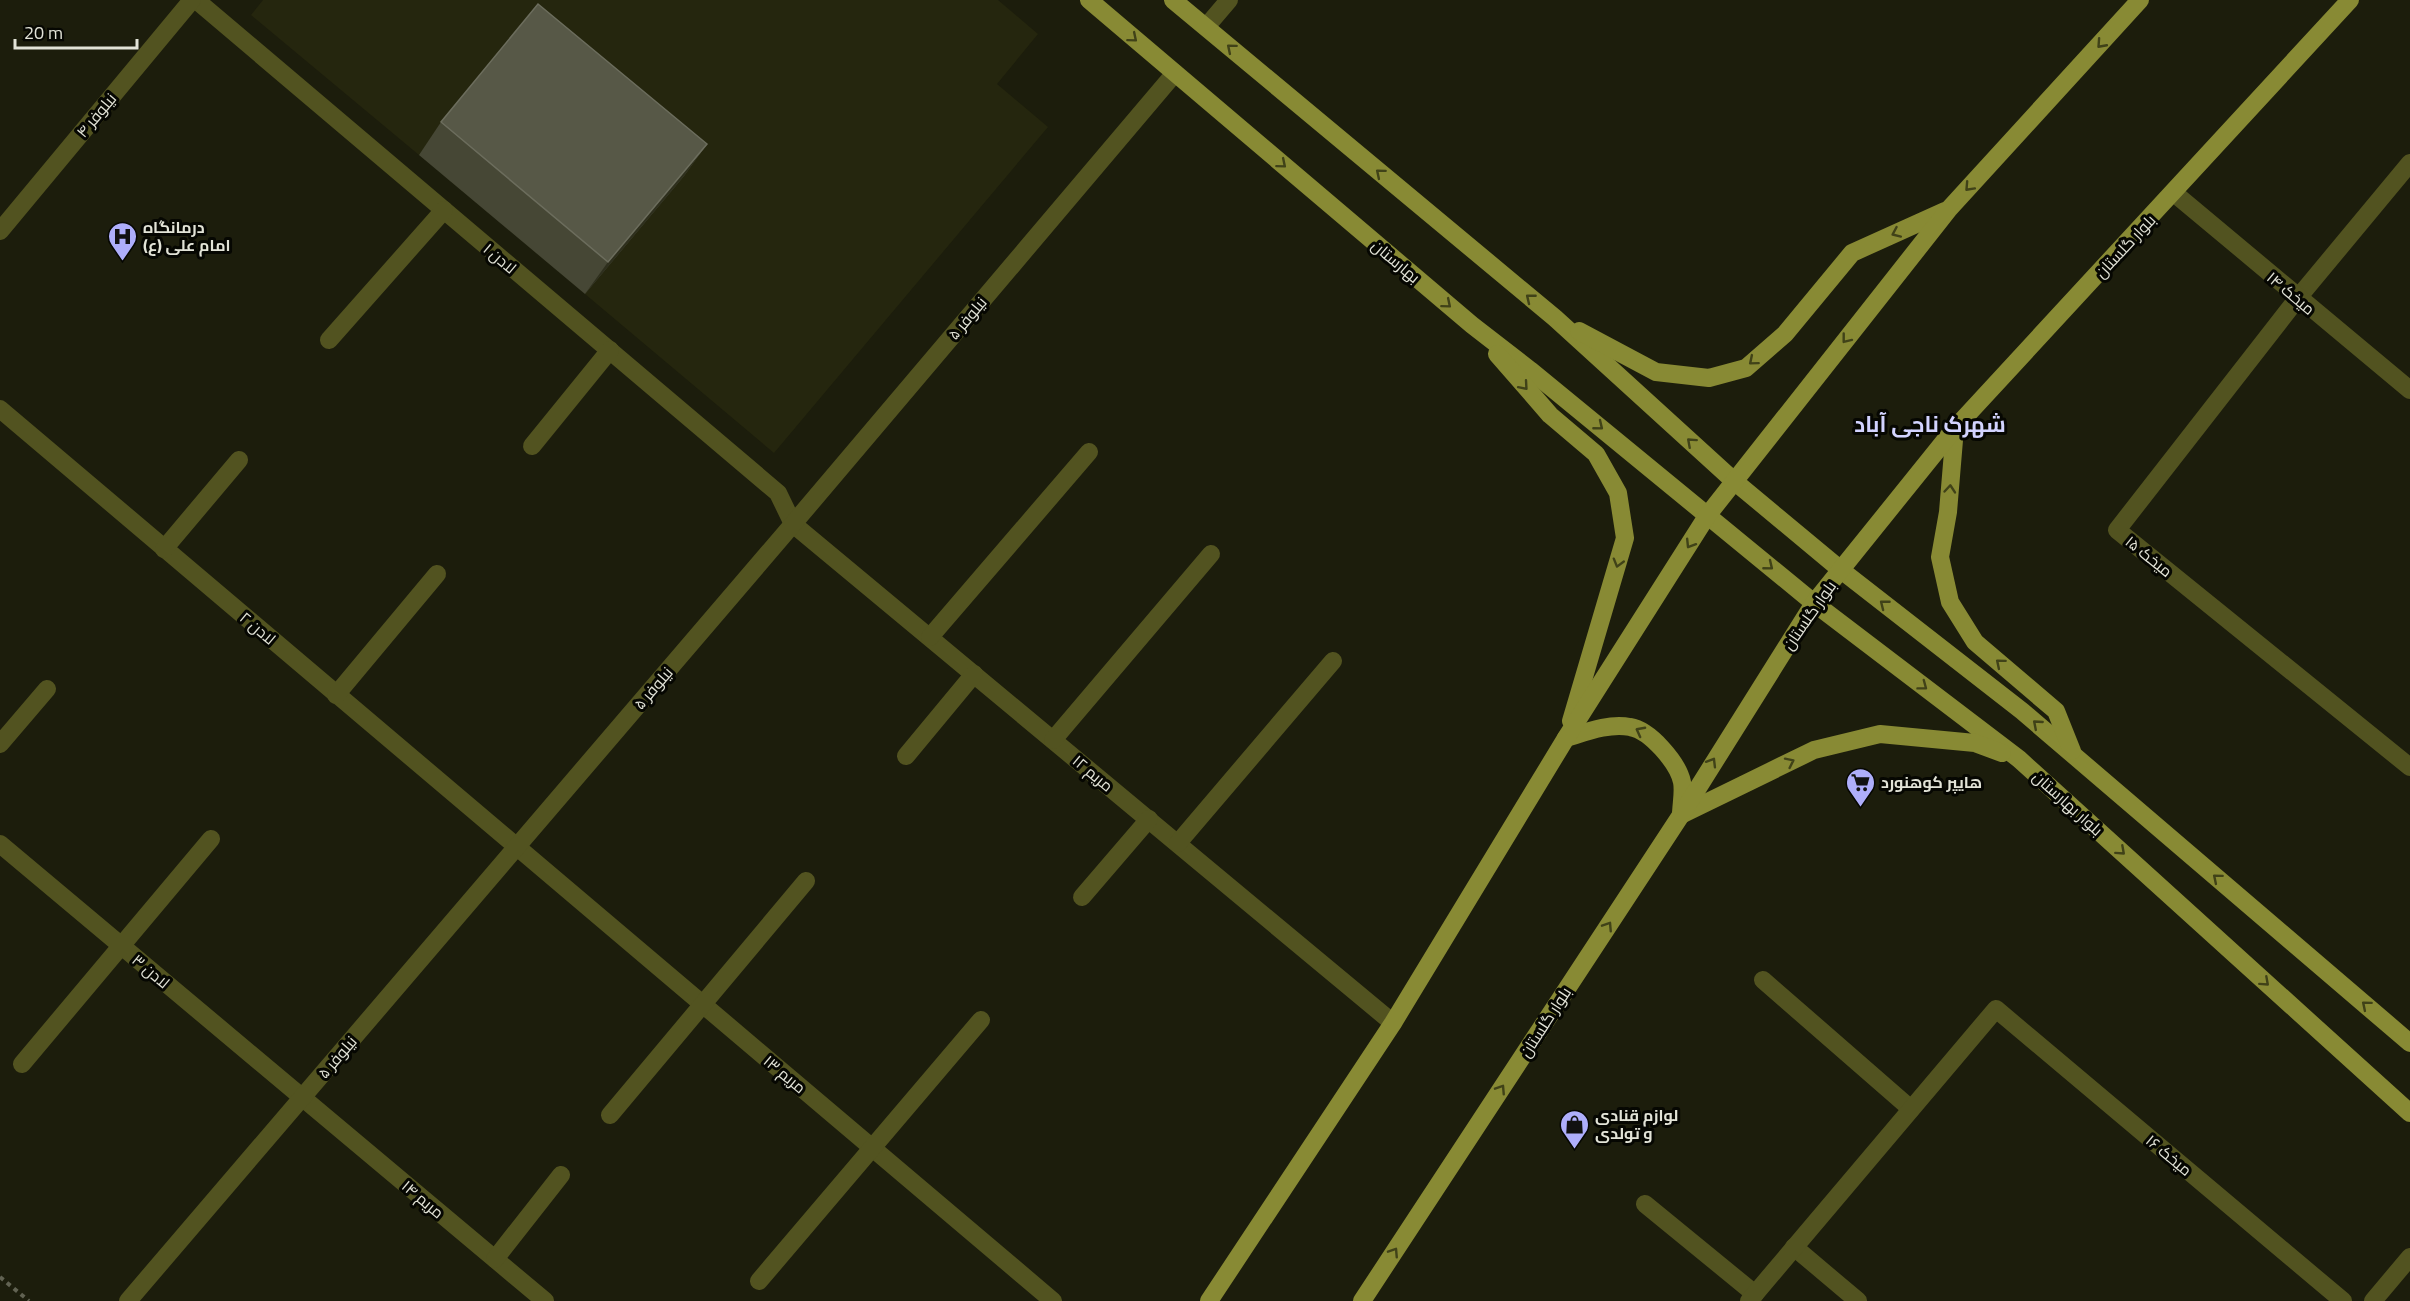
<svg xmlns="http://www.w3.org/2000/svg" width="2410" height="1301" font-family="'Titillium Web',Cairo,sans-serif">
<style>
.built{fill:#25260e}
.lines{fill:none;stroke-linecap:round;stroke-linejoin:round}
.path{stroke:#616252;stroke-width:4;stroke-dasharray:4.5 4.5;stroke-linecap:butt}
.minor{stroke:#525320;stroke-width:18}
.major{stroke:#888a34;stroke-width:18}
.wall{fill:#464735}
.shaded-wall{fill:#2e2f1d}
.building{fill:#575847;stroke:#6c6d5d;stroke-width:1.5}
.oneway{stroke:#404218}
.labels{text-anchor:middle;stroke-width:6;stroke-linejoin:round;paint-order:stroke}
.street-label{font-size:16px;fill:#e2e3d7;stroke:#060702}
.poi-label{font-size:16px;font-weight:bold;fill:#e2e3d7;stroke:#060702;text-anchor:start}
.district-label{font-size:22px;font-weight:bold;fill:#d2d3ff;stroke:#060702}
</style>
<rect width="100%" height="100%" fill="#1c1d0c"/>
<polygon class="built" points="263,0 998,0 1038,34 997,84 1048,127 774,453 585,294 516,37 419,155 251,15"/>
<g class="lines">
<polyline class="path" points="0,1277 29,1301"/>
<g class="minor">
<polyline points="196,0 778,493 793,524 1393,1023"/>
<polyline points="1206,27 1229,0"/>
<polyline points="2410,163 2297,299 2117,530 2410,767"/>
<polyline points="2174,193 2410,390"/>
<polyline points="0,231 192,0"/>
<polyline points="329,340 444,210"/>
<polyline points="0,409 1053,1301"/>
<polyline points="532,446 610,350"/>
<polyline points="164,549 239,460"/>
<polyline points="930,637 1089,452"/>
<polyline points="336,695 437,574"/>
<polyline points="1053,740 1211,554"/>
<polyline points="0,744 47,689"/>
<polyline points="906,756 974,674"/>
<polyline points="1178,843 1333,661"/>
<polyline points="0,844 545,1301"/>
<polyline points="1082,897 1149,819"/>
<polyline points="1763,980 1911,1109"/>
<polyline points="22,1064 211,839"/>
<polyline points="610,1115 806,881"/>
<polyline points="1645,1204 1755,1294"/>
<polyline points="1794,1247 1858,1301"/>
<polyline points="495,1259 561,1175"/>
<polyline points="759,1281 981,1020"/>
<polyline points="128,1301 793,524 1175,73"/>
<polyline points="1749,1301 1996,1009 2343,1301"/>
<polyline points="2373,1301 2410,1257"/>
</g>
<g class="major">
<polyline points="1089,0 1472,325 1530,370 1814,603 2019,759 2410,1113"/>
<polyline points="1173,0 1555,318 1734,481 1841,570 2022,711 2410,1043"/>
<polyline points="1579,331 1656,372 1709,378 1746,368 1785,334 1852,253 1945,211"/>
<polyline points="1497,354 1550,415 1596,454 1618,493 1625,538 1571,721"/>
<polyline points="1955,428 1948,512 1940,557 1950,602 1975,642 2056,711 2072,751"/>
<path d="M1566 738C1586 732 1609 723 1630 727 1650 730 1678 763 1682 782 1684 792 1681 805 1681 815L1814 750 1880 734 1975 743 2002 753"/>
<polyline points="1209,1301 1393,1023 1566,738 1707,516 1949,209 2140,0"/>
<polyline points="1362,1301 1681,815 1814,603 1955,428 2350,0"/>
</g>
</g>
<polygon class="wall" points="441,122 707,144 684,176 585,294 419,155"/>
<polygon class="shaded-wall" points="707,144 684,176 585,294 608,262"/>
<polygon class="building" points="538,4 707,144 608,262 441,122"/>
<defs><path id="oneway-chevron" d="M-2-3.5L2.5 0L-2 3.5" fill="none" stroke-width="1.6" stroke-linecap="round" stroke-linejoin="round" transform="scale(1.5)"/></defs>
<g class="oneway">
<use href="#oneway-chevron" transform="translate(1133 38) rotate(40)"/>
<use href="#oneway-chevron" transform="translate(2101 44) rotate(132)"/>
<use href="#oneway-chevron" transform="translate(1231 48) rotate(-140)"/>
<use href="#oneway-chevron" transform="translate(1282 164) rotate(40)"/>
<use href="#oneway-chevron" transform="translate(1380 173) rotate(-140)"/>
<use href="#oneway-chevron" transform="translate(1969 187) rotate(133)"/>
<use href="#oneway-chevron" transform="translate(1896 233) rotate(156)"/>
<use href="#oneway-chevron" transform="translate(1530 298) rotate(-141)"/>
<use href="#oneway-chevron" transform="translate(1447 304) rotate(40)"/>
<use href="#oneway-chevron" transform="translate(1846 339) rotate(128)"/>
<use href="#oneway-chevron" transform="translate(1753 361) rotate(140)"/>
<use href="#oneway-chevron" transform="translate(1524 386) rotate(49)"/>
<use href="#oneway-chevron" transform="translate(1599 426) rotate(39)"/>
<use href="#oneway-chevron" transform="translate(1691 442) rotate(-138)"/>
<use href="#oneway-chevron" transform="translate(1950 489) rotate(-85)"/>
<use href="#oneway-chevron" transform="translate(1690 544) rotate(122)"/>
<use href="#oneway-chevron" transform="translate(1618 563) rotate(106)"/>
<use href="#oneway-chevron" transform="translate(1769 566) rotate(39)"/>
<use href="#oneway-chevron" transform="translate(1884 604) rotate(-142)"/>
<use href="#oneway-chevron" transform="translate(2000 663) rotate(-140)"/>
<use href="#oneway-chevron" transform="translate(1923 686) rotate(37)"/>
<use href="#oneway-chevron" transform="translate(2037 724) rotate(-139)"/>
<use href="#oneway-chevron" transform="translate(1640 731) rotate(-152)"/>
<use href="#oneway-chevron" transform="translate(1712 762) rotate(-59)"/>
<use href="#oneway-chevron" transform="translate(1790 762) rotate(-26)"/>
<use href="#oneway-chevron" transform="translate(2121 851) rotate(42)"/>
<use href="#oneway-chevron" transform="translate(2217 878) rotate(-140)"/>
<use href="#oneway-chevron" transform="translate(1608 926) rotate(-57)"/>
<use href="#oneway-chevron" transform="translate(2265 982) rotate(42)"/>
<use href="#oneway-chevron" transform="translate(2366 1005) rotate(-140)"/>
<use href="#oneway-chevron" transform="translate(1501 1089) rotate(-57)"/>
<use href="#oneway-chevron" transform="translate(1394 1252) rotate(-57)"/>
</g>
<defs>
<symbol id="hospital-pin" viewBox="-11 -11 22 30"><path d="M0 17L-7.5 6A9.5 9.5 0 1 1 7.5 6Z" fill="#aeaefb" stroke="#060702"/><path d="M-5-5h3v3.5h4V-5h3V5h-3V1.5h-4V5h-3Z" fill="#111"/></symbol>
<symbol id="supermarket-pin" viewBox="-11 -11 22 30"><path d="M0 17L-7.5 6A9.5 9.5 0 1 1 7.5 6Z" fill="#aeaefb" stroke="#060702"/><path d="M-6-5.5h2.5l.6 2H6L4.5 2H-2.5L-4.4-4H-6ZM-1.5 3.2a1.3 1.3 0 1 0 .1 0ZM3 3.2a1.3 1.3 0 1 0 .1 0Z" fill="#111"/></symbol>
<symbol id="shop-pin" viewBox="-11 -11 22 30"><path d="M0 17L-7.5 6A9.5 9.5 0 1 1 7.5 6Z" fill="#aeaefb" stroke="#060702"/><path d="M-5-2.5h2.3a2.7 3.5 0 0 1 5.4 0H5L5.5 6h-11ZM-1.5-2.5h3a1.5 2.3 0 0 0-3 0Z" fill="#111"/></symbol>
</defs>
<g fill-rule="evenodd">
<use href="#hospital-pin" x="106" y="220" width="33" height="45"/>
<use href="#supermarket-pin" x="1844" y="766" width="33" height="45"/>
<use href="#shop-pin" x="1558" y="1108" width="33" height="45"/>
</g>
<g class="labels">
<g class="street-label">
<text transform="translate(96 115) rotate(-50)" y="6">نیلوفر ۴</text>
<text transform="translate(2125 246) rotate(-47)" y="6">بلوار گلستان</text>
<text transform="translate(500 258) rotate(40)" y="6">لادن ۱</text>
<text transform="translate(1396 261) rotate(40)" y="6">بهارستان</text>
<text transform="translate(2291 293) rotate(40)" y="6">میخک ۱۴</text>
<text transform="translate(967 318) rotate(-50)" y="6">نیلوفر ۵</text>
<text transform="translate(2149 556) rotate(39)" y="6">میخک ۱۵</text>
<text transform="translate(1809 615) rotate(-55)" y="6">بلوار گلستان</text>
<text transform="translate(258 628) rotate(40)" y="6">لادن ۲</text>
<text transform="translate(653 688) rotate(-49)" y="6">نیلوفر ۵</text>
<text transform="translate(1093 773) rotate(40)" y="6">مریم ۱۲</text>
<text transform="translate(2068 803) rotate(42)" y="6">بلوار بهارستان</text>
<text transform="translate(151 971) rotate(40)" y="6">لادن ۳</text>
<text transform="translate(1545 1022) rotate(-57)" y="6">بلوار گلستان</text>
<text transform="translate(337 1057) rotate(-49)" y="6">نیلوفر ۵</text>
<text transform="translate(785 1074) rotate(40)" y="6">مریم ۱۳</text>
<text transform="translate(2169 1155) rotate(40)" y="6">میخک ۱۶</text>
<text transform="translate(423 1199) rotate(40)" y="6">مریم ۱۴</text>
</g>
<g class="poi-label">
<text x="143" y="233">درمانگاه<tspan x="143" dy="18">امام علی (ع)</tspan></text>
<text x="1881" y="788">هایپر کوهنورد</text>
<text x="1595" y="1121">لوازم قنادی<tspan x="1595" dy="18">و تولدی</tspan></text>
</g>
<g class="district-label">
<text x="1930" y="432">شهرک ناجی آباد</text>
</g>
</g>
<path d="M15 39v9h122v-9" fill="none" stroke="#e2e3d7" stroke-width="3"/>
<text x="24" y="39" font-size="18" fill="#e2e3d7" stroke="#060702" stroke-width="4.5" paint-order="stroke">20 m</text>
</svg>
